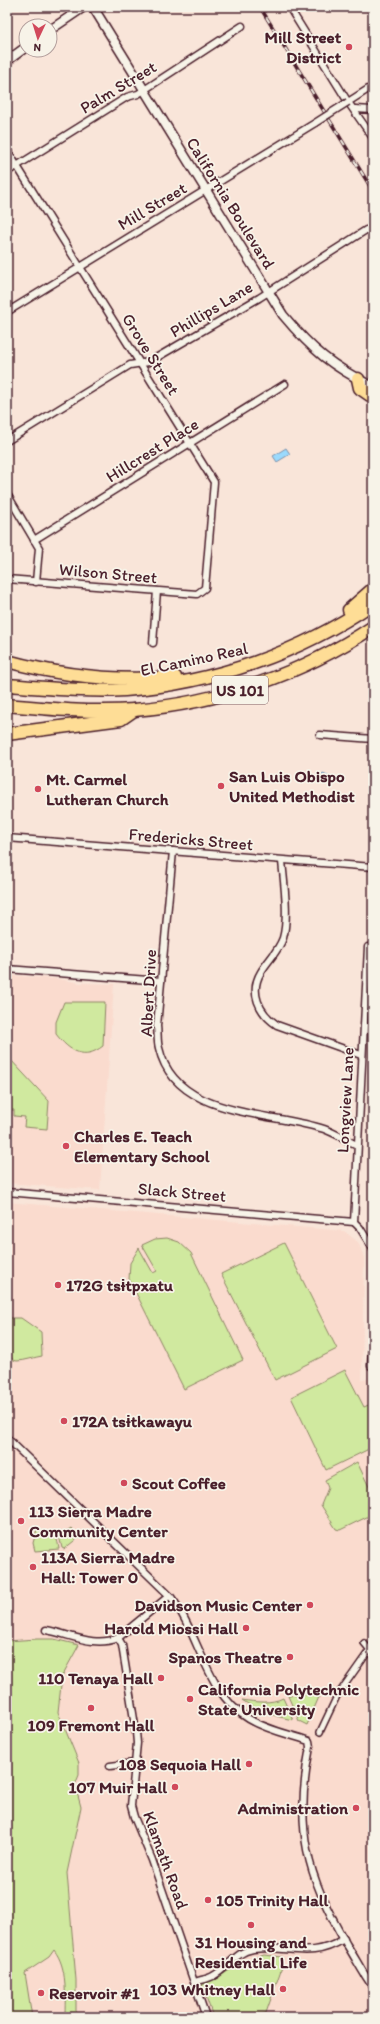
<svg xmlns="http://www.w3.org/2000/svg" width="380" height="2024" font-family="Itim,sans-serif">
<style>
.built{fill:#fadbce}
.green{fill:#d0e99f;stroke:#8d8465}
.water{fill:#9bdafd;stroke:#7b8fa9}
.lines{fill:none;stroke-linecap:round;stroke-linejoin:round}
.pedestrian-casing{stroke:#4a1f2b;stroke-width:8}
.minor-casing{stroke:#4a1f2b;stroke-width:9}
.tertiary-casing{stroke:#4a1f2b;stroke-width:11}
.motorway-casing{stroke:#4a1f2b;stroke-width:15}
.pedestrian{stroke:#f7f3e8;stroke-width:5}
.minor{stroke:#f7f3e8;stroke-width:6}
.tertiary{stroke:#f7f3e8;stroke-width:8}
.motorway{stroke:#fedd96;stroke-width:12}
.rail-casing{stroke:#4a1f2b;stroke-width:3.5}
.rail{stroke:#f7f3e8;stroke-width:2;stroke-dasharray:6;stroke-linecap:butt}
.minor-bridge-casing{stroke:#4a1f2b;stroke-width:9;stroke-linecap:butt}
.minor-bridge{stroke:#f7f3e8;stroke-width:6}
.poi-dot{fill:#d1495b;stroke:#f7f3e8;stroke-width:1.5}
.labels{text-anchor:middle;stroke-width:3.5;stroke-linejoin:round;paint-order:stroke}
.shield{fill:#f7f3e8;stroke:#7e5f64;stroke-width:1}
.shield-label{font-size:16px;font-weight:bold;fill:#4a1f2b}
.poi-label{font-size:17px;font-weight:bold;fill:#4a1f2b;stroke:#f7f3e8;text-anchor:start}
.street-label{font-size:17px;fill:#4a1f2b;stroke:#f7f3e8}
</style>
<rect width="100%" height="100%" fill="#f9e5d9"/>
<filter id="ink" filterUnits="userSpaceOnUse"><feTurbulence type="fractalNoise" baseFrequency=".025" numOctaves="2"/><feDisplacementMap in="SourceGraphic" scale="8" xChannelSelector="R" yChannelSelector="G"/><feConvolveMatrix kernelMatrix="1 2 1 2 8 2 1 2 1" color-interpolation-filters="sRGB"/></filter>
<g filter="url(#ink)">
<g class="built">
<polygon points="7,975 59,979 80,983 114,984 100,1190 7,1183"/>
<polygon points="7,1202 344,1231 358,1242 364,1257 362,1380 373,1378 373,2017 7,2017"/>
</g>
<g class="green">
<path d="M64 1002H105L103 1046C84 1061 69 1051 56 1034V1022Z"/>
<polygon points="10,1059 49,1101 47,1129 24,1127 25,1117 14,1116 14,1110 7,1110"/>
<polygon points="167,1238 179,1242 191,1253 243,1360 184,1389 129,1279 130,1263 139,1248 153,1273 157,1271 142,1245 155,1239"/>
<polygon points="284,1243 337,1349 275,1380 221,1274"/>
<path d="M7 1318H21L41 1332 42 1356C35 1357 25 1361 17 1361 3 1360 7 1328 7 1318Z"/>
<polygon points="345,1370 364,1407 373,1403 373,1447 326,1470 291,1397"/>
<polygon points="357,1462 373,1495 373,1514 340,1530 336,1529 321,1505 328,1488 325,1480"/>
<polygon points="71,1528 79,1537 64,1549 62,1548 59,1536"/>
<path d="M37 1529C51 1537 56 1528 59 1549L35 1551 33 1543Z"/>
<path d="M37 1639H54L79 1645 62 1676 58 1712 79 1763V1775L75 1785 81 1807 67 1873 76 1980V2017H65C65 1995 68 1968 54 1950L49 1957 25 1973 32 2017H7V1641Z"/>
<polygon points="311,1694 319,1697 307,1725 299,1721 288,1696"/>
<path d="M283 1698 293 1720C274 1716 259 1712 242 1700 256 1702 271 1704 283 1698Z"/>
<polygon points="264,1955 283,1957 282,1967 266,2013 255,2017 213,2017 202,1985 217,1978 242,1962"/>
</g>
<g class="water">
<polygon points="286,448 290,454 277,462 273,456"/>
<polygon points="323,773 330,776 331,783 328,784 326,780 321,778 321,775"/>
</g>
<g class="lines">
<defs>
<g id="pedestrian">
<polyline points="364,1643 369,1649"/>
<polyline points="320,1732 337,1696 373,1645"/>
</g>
<g id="minor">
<polyline points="289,7 348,102 373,138"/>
<polyline points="348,102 373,86"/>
<polyline points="355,109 373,110"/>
<polyline points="7,150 214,482 205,588 197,594 7,579"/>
<polyline points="7,172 127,97 138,94 242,26"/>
<polyline points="7,312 315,123"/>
<polyline points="7,441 130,365 149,362 259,298 366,230"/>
<polyline points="7,494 39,548 36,582"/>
<polyline points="34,540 285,384"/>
<polyline points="153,643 157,591"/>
<polyline points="320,735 373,739"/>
<polyline points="7,838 373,867"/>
<path d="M173 851 157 1026C158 1033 157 1041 159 1048 175 1118 269 1111 324 1129 335 1133 346 1140 357 1145"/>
<path d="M282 861C284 883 289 917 283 938 278 952 268 960 261 972 249 992 259 1013 277 1025L361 1055"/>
<polyline points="368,947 354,1222 360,1228 373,1249"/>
<polyline points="7,969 161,981"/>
<polyline points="7,1192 354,1222"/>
<polyline points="373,1331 371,1366 373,1366"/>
<path d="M7 1438 171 1597C200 1635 206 1694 249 1719 267 1730 289 1734 309 1741L310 1747C294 1827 306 1876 347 1945 356 1959 363 1974 373 1987"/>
<path d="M46 1630C70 1634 94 1648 118 1638L169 1596"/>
<polyline points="118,1638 122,1645 136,1732 137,1743 131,1806 134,1817 152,1860 206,2017"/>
<polyline points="110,1766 134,1763"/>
<path d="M195 1982C200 1980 208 1979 213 1976 228 1968 235 1952 253 1949 288 1944 309 1961 344 1939"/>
</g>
<g id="tertiary">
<path d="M93 7 283 315C313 351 332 366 373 387"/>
<polyline points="50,30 84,7"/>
<polyline points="7,61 26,47"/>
</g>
<g id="motorway">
<polyline points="358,379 360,388 373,397"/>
<polyline points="349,610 373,589"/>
<path d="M7 661C62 676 119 682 175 677"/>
<path d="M7 685C46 688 86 692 125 690 214 683 300 653 373 603"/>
<path d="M7 705C49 709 92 713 134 710 219 703 302 674 373 627"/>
<polyline points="7,734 121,719 134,710"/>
</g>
</defs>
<use href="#pedestrian" class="pedestrian-casing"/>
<use href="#minor" class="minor-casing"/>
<use href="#tertiary" class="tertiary-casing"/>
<use href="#motorway" class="motorway-casing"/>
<use href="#pedestrian" class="pedestrian"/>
<use href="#minor" class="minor"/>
<use href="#tertiary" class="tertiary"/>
<use href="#motorway" class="motorway"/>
<defs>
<polyline id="rail" points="260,7 373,191"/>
</defs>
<use href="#rail" class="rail-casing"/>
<use href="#rail" class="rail"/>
<defs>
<polyline id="minor-bridge" points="315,123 348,102"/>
</defs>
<use href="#minor-bridge" class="minor-bridge-casing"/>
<use href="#minor-bridge" class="minor-bridge"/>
</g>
</g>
<g class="poi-dot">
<circle cx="349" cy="47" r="4"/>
<circle cx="221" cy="786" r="4"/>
<circle cx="38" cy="789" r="4"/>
<circle cx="66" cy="1146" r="4"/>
<circle cx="58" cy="1285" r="4"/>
<circle cx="64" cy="1421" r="4"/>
<circle cx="124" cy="1483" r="4"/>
<circle cx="21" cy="1521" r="4"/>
<circle cx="33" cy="1567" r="4"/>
<circle cx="310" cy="1605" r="4"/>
<circle cx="246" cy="1628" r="4"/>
<circle cx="290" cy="1657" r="4"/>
<circle cx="161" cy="1678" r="4"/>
<circle cx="190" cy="1699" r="4"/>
<circle cx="91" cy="1708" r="4"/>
<circle cx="249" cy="1764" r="4"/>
<circle cx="175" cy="1787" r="4"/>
<circle cx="356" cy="1808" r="4"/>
<circle cx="208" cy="1900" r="4"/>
<circle cx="251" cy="1925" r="4"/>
<circle cx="283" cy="1989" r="4"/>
<circle cx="41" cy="1993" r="4"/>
</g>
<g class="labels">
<rect class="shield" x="212" y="676" width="56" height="28" rx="3"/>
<g class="shield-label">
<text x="240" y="696">US 101</text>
</g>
<g class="poi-label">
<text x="341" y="43" text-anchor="end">Mill Street<tspan x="341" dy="20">District</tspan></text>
<text x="229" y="782">San Luis Obispo<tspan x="229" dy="20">United Methodist</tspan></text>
<text x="46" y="785">Mt. Carmel<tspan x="46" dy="20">Lutheran Church</tspan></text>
<text x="74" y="1142">Charles E. Teach<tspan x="74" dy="20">Elementary School</tspan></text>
<text x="66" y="1291">172G tsɨtpxatu</text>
<text x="72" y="1427">172A tsɨtkawayu</text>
<text x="132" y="1489">Scout Coffee</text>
<text x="29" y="1517">113 Sierra Madre<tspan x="29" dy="20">Community Center</tspan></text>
<text x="41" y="1563">113A Sierra Madre<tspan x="41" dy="20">Hall: Tower 0</tspan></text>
<text x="302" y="1611" text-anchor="end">Davidson Music Center</text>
<text x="238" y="1634" text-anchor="end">Harold Miossi Hall</text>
<text x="282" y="1663" text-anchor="end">Spanos Theatre</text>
<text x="153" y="1684" text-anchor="end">110 Tenaya Hall</text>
<text x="198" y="1695">California Polytechnic<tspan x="198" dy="20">State University</tspan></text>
<text x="91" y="1731" text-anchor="middle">109 Fremont Hall</text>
<text x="241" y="1770" text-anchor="end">108 Sequoia Hall</text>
<text x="167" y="1793" text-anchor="end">107 Muir Hall</text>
<text x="348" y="1814" text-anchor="end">Administration</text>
<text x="216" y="1906">105 Trinity Hall</text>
<text x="251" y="1948" text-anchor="middle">31 Housing and<tspan x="251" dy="20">Residential Life</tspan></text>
<text x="275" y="1995" text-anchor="end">103 Whitney Hall</text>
<text x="49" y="1999">Reservoir #1</text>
</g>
<g class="street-label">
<text transform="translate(118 87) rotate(-31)" y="6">Palm Street</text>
<text transform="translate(231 203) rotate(58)" y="6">California Boulevard</text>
<text transform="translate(152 206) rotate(-31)" y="6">Mill Street</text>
<text transform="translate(211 309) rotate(-31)" y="6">Phillips Lane</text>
<text transform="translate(151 354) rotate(58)" y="6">Grove Street</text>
<text transform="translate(152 450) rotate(-32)" y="6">Hillcrest Place</text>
<text transform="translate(108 573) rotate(5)" y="6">Wilson Street</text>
<text transform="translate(194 659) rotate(-12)" y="6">El Camino Real</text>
<text transform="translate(191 839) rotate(5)" y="6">Fredericks Street</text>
<text transform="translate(148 993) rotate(-87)" y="6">Albert Drive</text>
<text transform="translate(345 1100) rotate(-87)" y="6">Longview Lane</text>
<text transform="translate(182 1192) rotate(5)" y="6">Slack Street</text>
<text transform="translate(166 1860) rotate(70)" y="6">Klamath Road</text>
</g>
</g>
<rect width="380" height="2024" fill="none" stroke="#f7f3e8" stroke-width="24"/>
<rect x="12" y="12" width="356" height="2000" fill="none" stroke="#4a1f2b" stroke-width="1.5" filter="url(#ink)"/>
<g transform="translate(38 38) rotate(184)"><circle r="19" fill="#f7f3e8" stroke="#b29e9c"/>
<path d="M0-3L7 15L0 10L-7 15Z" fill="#d1495b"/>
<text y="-6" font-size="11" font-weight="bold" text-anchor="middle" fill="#4a1f2b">N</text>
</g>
</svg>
